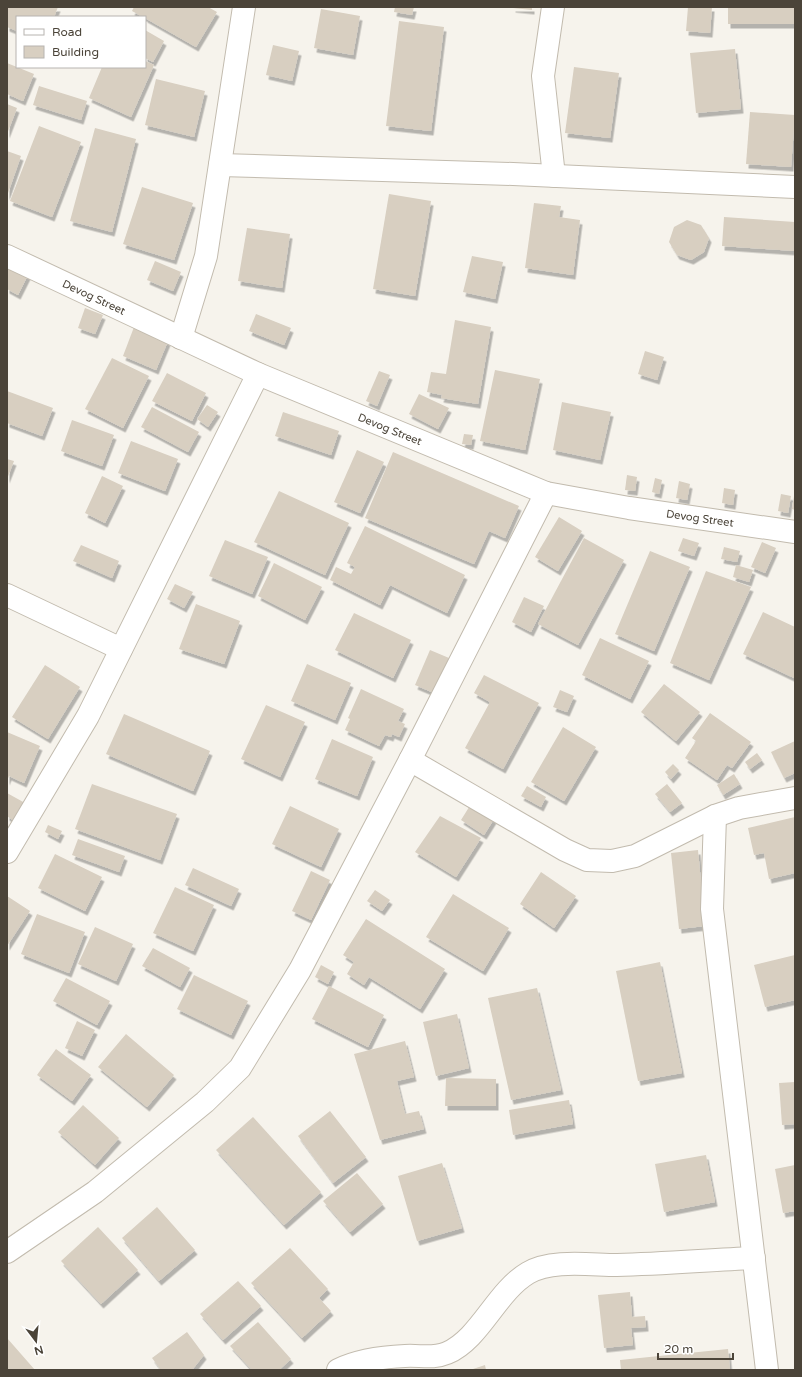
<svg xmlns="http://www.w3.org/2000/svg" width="802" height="1377" font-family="'Varela Round',sans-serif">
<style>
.building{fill:#d8cfc1;filter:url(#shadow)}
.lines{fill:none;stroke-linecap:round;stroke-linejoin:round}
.minor-casing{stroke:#c2bbae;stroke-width:24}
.minor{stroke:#fff;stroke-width:22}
.labels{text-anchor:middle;stroke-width:4;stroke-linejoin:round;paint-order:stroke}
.street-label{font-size:11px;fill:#4b4439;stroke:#fff}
</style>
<defs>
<filter id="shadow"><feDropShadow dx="2.5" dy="4.5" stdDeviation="0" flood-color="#0004"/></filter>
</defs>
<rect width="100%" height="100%" fill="#f6f3ec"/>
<g class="building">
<polygon points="7,7 58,7 54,17 17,17 17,31 7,27"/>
<polygon points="134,7 208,7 217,12 196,47 145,18 145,17 143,17 132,11"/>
<polygon points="395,7 414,7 412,15 394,12"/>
<polygon points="513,7 532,7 532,10 513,8"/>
<polygon points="688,7 712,7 710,33 686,31"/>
<rect x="728" y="7" width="67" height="17"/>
<polygon points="321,9 360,16 353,55 314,48"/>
<polygon points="399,21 444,27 431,131 386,126"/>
<polygon points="145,30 164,41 153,62 145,58"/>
<polygon points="273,45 299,51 292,81 266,75"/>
<polygon points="735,49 741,109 696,113 690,53"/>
<polygon points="145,61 154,65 131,117 89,98 102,67 145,67"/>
<polygon points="7,63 34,74 23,101 7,94"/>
<polygon points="574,67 619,73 610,138 565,133"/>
<polygon points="156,79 205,91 194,137 145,125"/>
<polygon points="39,86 87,101 81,120 33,105"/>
<polygon points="7,104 17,108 7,134"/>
<polygon points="750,112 795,115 791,167 746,164"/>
<polygon points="39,126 81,142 52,217 10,201"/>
<polygon points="95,128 136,139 112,232 70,221"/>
<polygon points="7,151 21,156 7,196"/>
<polygon points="142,187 193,203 174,260 123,244"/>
<polygon points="389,194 431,201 415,296 373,289"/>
<polygon points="534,203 561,206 559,217 580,220 573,275 525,268"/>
<polygon points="724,217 795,222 795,251 722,246"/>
<polygon points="687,220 701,225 709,238 704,252 691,260 677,255 669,242 674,227"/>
<polygon points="247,228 290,234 282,288 238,281"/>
<polygon points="472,256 503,262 495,299 463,292"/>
<polygon points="155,261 181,272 173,291 147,280"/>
<polygon points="7,265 28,275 18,295 7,289"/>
<polygon points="85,308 103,315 95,334 78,328"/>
<polygon points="256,314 291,328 284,345 249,331"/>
<polygon points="455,320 491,327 478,404 441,398 442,395 427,392 431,372 446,374"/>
<polygon points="134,327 168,341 156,370 123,356"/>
<polygon points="645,351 664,357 657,380 638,374"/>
<polygon points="112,358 149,376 123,428 85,409"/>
<polygon points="495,370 540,379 525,450 480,441"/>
<polygon points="379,371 390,375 377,406 366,401"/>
<polygon points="167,373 206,393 192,421 152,401"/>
<polygon points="7,391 53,408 42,436 7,423"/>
<polygon points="419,394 449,408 438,429 409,414"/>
<polygon points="562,402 611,412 600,460 553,450"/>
<polygon points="207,405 218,412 208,427 197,419"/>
<polygon points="152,407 199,432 188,452 141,427"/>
<polygon points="283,412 339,431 331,455 275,436"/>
<polygon points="72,420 114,435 102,466 61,451"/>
<polygon points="464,434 473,435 471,445 462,444"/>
<polygon points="131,441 178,459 165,491 118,473"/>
<polygon points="357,450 384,462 360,513 334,502"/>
<polygon points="393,452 519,506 505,538 489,531 474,564 365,518"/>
<polygon points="7,459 14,461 7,479"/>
<polygon points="627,475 637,477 635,491 625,490"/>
<polygon points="102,476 123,486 105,523 85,513"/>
<polygon points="655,478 662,480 659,494 652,492"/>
<polygon points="679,481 690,484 687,500 676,498"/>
<polygon points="724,488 735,490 733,505 722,503"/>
<polygon points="279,491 349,523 325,575 254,542"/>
<polygon points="781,494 791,496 788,513 778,511"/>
<polygon points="794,496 795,496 795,510 792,509"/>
<polygon points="559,517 582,531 558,571 535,557"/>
<polygon points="365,526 465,575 447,613 390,585 380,605 330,580 336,567 351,574 355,567 347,563"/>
<polygon points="584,538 624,560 578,645 538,624"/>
<polygon points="683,538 699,543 694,556 678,551"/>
<polygon points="225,540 268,557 252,594 209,576"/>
<polygon points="762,542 776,548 765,573 751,567"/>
<polygon points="81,545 119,561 112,578 73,561"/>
<polygon points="724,547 740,551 737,562 721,559"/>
<polygon points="650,551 690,567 654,651 615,634"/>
<polygon points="274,563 322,587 305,620 258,596"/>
<polygon points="736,565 753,570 749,582 733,577"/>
<polygon points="706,571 751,587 709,680 670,663"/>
<polygon points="175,584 193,592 184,608 167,599"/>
<polygon points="524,597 544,606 531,632 512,622"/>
<polygon points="196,604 240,621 224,664 179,649"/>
<polygon points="763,612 795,627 794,678 743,654"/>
<polygon points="354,613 411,640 393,678 335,650"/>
<polygon points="600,638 649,661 630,699 582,675"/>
<polygon points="430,650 449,658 434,693 415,685"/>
<polygon points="307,664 351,683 335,720 291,701"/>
<polygon points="45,665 80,687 48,739 12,717"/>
<polygon points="484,675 539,703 503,769 465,748 490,702 474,693"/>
<polygon points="664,684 700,712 676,741 641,712"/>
<polygon points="361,689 404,709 398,721 405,724 399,737 392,734 391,737 385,735 379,746 345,730 350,719 348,718"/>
<polygon points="560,690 574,696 567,712 553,707"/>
<polygon points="266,705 305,722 280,777 241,759"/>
<polygon points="710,713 751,742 732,768 727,765 717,780 685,758 696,741 692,738"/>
<polygon points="124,714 210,751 193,791 106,754"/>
<polygon points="563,727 596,747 564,801 531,782"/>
<polygon points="7,732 40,746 24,783 9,776 7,781"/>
<polygon points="332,739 373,757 357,796 315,779"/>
<polygon points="795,741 795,773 784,778 771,752"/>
<polygon points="757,753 762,760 750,769 745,762"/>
<polygon points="673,764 679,770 671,779 665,772"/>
<polygon points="734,774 740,784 723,795 717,785"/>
<polygon points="92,784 177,814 160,860 75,829"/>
<polygon points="667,784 682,803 670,812 655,794"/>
<polygon points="527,786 546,797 541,807 521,796"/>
<polygon points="7,793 25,803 14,821 7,816"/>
<polygon points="471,804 494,819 484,835 461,820"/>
<polygon points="290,806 339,829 321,867 272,844"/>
<polygon points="440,816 481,838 456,877 415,852"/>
<polygon points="795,817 795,873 769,879 764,853 754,855 748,828"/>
<polygon points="48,825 62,831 58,839 45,832"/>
<polygon points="78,839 125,856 119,872 72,855"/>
<polygon points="698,850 705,926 679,929 671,853"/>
<polygon points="55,854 102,877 85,911 38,888"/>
<polygon points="193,868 239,889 231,906 185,885"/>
<polygon points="311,871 330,880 311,920 292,911"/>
<polygon points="541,872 576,896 554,928 520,904"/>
<polygon points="175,887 214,905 193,951 153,933"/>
<polygon points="375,890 390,900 382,911 367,901"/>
<polygon points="453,894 509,928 483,971 426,937"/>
<polygon points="7,896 30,911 7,946"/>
<polygon points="37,914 85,932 69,973 21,954"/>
<polygon points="366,919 445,969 420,1009 369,977 364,985 347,974 354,962 343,955"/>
<polygon points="95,927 133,944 116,981 78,964"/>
<polygon points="153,948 190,968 180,987 142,966"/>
<polygon points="795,955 795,1000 765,1007 754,965"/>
<polygon points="660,962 682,1073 638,1081 616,971"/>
<polygon points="321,965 334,972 328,984 315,977"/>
<polygon points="194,975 248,1001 231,1035 177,1009"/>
<polygon points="66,978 110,1001 97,1025 53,1001"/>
<polygon points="329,986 384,1015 368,1047 312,1019"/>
<polygon points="537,988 561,1090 511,1100 488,998"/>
<polygon points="457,1014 469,1068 436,1076 423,1022"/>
<polygon points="77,1021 95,1030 82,1056 65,1048"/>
<polygon points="126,1034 174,1075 147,1107 98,1067"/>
<polygon points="405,1041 414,1077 397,1081 405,1114 419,1111 424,1129 380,1140 354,1054"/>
<polygon points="56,1049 91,1075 72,1101 37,1075"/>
<polygon points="446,1078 496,1079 496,1106 445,1106"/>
<polygon points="795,1082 795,1124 782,1125 779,1083"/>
<polygon points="569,1100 573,1124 513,1135 509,1110"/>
<polygon points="83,1105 119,1138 95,1165 58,1132"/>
<polygon points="330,1111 366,1157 333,1183 298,1136"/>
<polygon points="253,1117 321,1192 284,1225 216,1150"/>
<polygon points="706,1155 715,1202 664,1212 655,1164"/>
<polygon points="442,1163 462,1228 417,1241 398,1176"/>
<polygon points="795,1165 795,1211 783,1213 775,1169"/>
<polygon points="357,1173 383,1204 350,1232 323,1201"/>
<polygon points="157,1207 195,1250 159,1281 122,1238"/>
<polygon points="98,1227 138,1270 101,1304 61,1261"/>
<polygon points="290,1248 328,1289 319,1298 331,1311 302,1338 251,1283"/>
<polygon points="238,1281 261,1306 223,1340 200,1314"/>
<polygon points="630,1292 632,1317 645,1316 646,1327 631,1328 633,1345 604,1348 598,1295"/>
<polygon points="258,1322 291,1359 279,1370 252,1370 230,1346"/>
<polygon points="187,1332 204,1355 192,1370 161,1370 152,1358"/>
<polygon points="7,1338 35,1370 7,1370"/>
<polygon points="728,1349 730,1370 621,1370 620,1360"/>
<polygon points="485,1365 486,1370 470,1370"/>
</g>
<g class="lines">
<defs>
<g id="minor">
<polyline points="553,7 543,76 554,176"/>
<polyline points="220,165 513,174 795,187"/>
<polyline points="7,256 258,374 546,493 629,508 795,532"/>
<polyline points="181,338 206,256 244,7"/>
<polyline points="7,595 121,649"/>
<polyline points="410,760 565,850 587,860 612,861 635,856 715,816 739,808 795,798"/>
<polyline points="715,816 712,909 767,1370"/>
<polyline points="7,852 88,716 258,374"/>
<polyline points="7,1252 95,1192 205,1102 240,1068 300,970 410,760 546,493"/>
<path d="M338 1370C358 1360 383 1357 405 1356 420 1355 433 1359 447 1353 480 1339 496 1292 528 1273 551 1259 591 1265 617 1265 663 1264 708 1260 754 1258"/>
</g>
</defs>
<use href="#minor" class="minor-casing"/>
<use href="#minor" class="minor"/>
</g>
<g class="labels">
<g class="street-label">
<text transform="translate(94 297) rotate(25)" y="4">Devog Street</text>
<text transform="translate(390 429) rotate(22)" y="4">Devog Street</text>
<text transform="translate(700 518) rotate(8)" y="4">Devog Street</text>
</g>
</g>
<rect width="802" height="1377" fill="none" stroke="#4b4439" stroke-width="16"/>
<rect x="16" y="16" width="130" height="52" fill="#ffffff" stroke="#b7b4b0"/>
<rect x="24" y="29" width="20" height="6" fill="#ffffff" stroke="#b7b4b0"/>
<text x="52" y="36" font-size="12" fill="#4b4439">Road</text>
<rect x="24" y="46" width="20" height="12" fill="#d8cfc1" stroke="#b7b4b0"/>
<text x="52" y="56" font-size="12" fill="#4b4439">Building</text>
<g transform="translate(36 1341) rotate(164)" stroke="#ffffff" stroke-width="3" paint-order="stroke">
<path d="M0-3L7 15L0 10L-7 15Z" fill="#4b4439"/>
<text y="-6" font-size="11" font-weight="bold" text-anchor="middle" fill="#4b4439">N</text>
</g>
<path d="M658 1353v6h75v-6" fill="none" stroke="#4b4439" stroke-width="2"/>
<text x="664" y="1353" font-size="12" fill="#4b4439" stroke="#ffffff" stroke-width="3" paint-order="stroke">20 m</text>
</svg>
